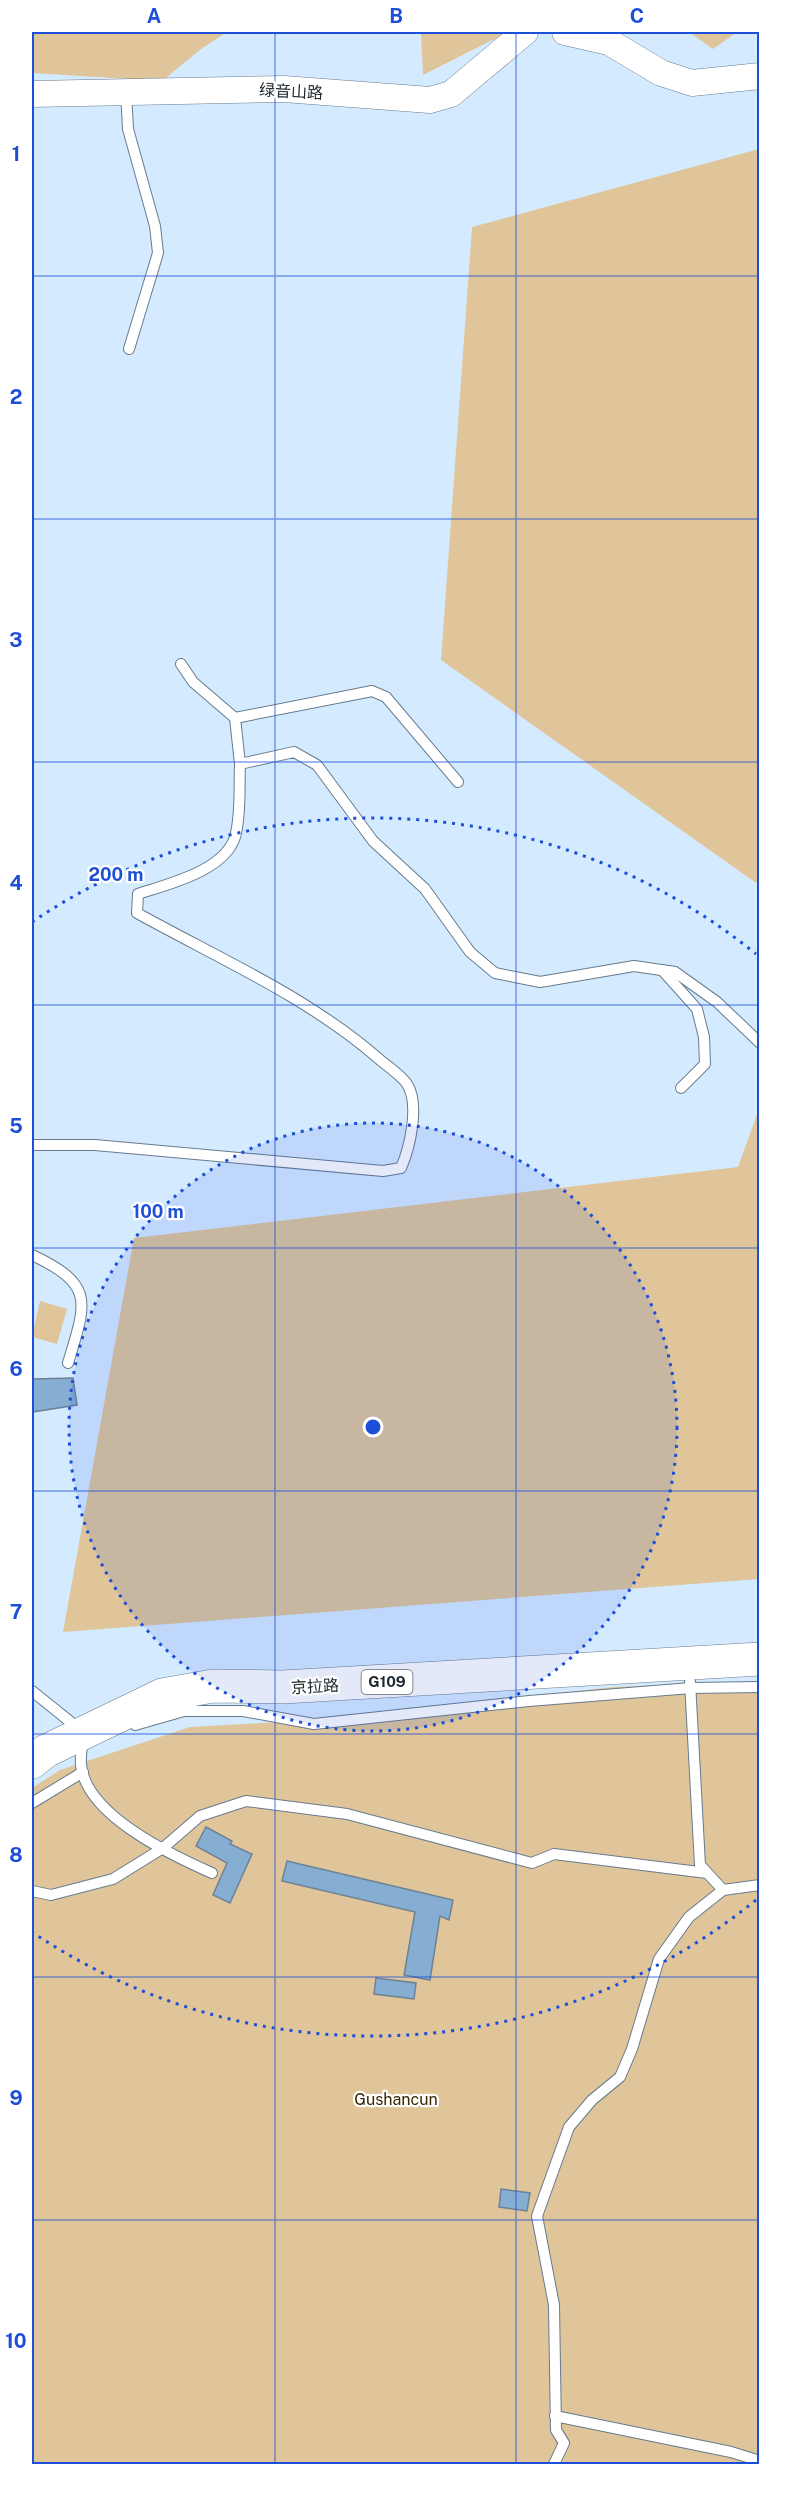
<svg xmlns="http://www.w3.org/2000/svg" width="791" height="2496" font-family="'Public Sans','Noto Sans SC',sans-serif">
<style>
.green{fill:#dfc599}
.building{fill:#85aed2;stroke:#6d8294;stroke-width:1.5}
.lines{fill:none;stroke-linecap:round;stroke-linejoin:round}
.service-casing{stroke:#677b8d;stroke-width:12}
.tertiary-casing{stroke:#677b8d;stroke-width:27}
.trunk-casing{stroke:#677b8d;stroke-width:34}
.service{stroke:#fff;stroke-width:10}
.tertiary{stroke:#fff;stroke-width:26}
.trunk{stroke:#fff;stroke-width:33}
.grid{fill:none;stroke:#1d4ed8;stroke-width:1.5;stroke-opacity:0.55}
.ring{fill:none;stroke:#1d4ed8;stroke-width:3;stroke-dasharray:3 6}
.labels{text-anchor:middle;stroke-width:4.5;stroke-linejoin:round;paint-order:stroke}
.shield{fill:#fff;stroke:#63696e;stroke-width:1.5}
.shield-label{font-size:15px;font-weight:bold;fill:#202930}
.street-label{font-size:16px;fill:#202930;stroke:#fff}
.park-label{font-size:16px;fill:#392700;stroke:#fff}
.centre{fill:#1d4ed8;stroke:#fff;stroke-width:3}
.ring-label{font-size:18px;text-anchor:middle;font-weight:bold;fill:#1d4ed8;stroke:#fff;stroke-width:4.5;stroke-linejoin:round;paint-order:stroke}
.neatline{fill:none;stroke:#1d4ed8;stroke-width:2}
.grid-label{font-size:20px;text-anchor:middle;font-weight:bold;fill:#1d4ed8}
</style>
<rect width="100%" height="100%" fill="#d4ebff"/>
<g class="green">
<polygon points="32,32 227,32 201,49 162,81 32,73"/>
<polygon points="421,32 508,32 423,75"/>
<polygon points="689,32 737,32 713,49"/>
<polygon points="759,149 760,149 759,885 441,660 472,227"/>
<polygon points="759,1109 759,1579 63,1632 134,1238 738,1167"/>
<polygon points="40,1301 67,1309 57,1344 32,1337"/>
<polygon points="759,1681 759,2464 32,2464 32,1788 60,1770 190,1727 314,1720 614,1687"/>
</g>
<g class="building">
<polygon points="73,1378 77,1405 32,1412 32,1379"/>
<polygon points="206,1827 232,1841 230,1844 252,1854 230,1903 213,1895 227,1863 196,1846"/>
<polygon points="287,1861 453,1900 449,1920 440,1916 430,1980 404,1975 415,1912 282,1881"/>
<polygon points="376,1978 416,1983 414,1999 374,1994"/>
<polygon points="501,2189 530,2193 527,2211 499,2207"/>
</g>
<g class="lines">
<defs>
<g id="service">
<polyline points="126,92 128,129 155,226 158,253 129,349"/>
<polyline points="181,664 193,682 235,718 240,764"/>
<polyline points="235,718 372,691 386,697 458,782"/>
<polyline points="662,970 697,1009 704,1037 705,1064 681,1088"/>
<path d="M32 1145H95L383 1171 401 1168C410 1147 420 1104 407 1084 401 1075 387 1066 379 1059 308 997 220 959 137 913L138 894C168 884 229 870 236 833 241 811 239 786 240 764L294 752 317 765 373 841 425 889 470 952 495 973 540 982 634 966 675 972 717 1002 760 1043"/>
<path d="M32 1255C96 1285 86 1303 68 1363"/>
<polyline points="690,1682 700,1865 723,1890 760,1885"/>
<path d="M32 1691 83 1732C83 1742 80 1755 81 1765 86 1815 171 1855 212 1873"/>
<polyline points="135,1725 184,1711 243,1711 314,1724 529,1701 691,1688 760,1687"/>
<polyline points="32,1803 83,1772"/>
<polyline points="32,1891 51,1895 113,1879 163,1848 200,1816 246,1801 347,1814 532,1863 554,1854 707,1873"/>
<polyline points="555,2416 731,2452 760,2461"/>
<polyline points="554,2464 564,2443 556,2430 554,2305 537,2216 569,2127 592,2100 620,2077 632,2049 659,1959 689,1917 723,1890"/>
</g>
<g id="tertiary">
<polyline points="565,32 609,42 661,73 692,83 760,76"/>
<polyline points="32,94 284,89 430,100 451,94 525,32"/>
</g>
<polyline id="trunk" points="32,1762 46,1751 162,1695 213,1686 283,1687 760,1659"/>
</defs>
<use href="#service" class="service-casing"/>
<use href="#tertiary" class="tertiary-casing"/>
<use href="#trunk" class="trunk-casing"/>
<use href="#service" class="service"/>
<use href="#tertiary" class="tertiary"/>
<use href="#trunk" class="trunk"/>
</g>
<path class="grid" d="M275 32V2464M516 32V2464M32 276H760M32 519H760M32 762H760M32 1005H760M32 1248H760M32 1491H760M32 1734H760M32 1977H760M32 2220H760"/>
<circle cx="373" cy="1427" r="304" fill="#1d4ed8" fill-opacity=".12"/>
<g class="ring">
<circle cx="373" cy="1427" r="304"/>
<path d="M756 1900A609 609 0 0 1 32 1932M32 922A609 609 0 0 1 756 954"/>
</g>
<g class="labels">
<rect class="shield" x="361.5" y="1670" width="51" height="24" rx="4.5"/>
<g class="shield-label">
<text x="387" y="1687">G109</text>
</g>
<g class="street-label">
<text transform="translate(291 91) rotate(3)" y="6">绿音山路</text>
<text transform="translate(315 1686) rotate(-3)" y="6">京拉路</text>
</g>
<g class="park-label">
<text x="396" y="2105">Gushancun</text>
</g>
</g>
<circle cx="373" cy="1427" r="9" class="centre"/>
<g class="ring-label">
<text x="116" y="881">200 m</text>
<text x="158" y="1218">100 m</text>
</g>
<rect width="791" height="2496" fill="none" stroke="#ffffff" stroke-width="66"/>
<rect x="33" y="33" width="725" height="2430" class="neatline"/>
<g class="grid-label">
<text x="154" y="23">A</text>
<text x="396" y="23">B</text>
<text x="637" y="23">C</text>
<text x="16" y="161">1</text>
<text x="16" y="404">2</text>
<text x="16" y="647">3</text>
<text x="16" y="890">4</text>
<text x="16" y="1133">5</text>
<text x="16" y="1376">6</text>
<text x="16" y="1619">7</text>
<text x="16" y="1862">8</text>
<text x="16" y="2105">9</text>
<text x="16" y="2348">10</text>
</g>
</svg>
